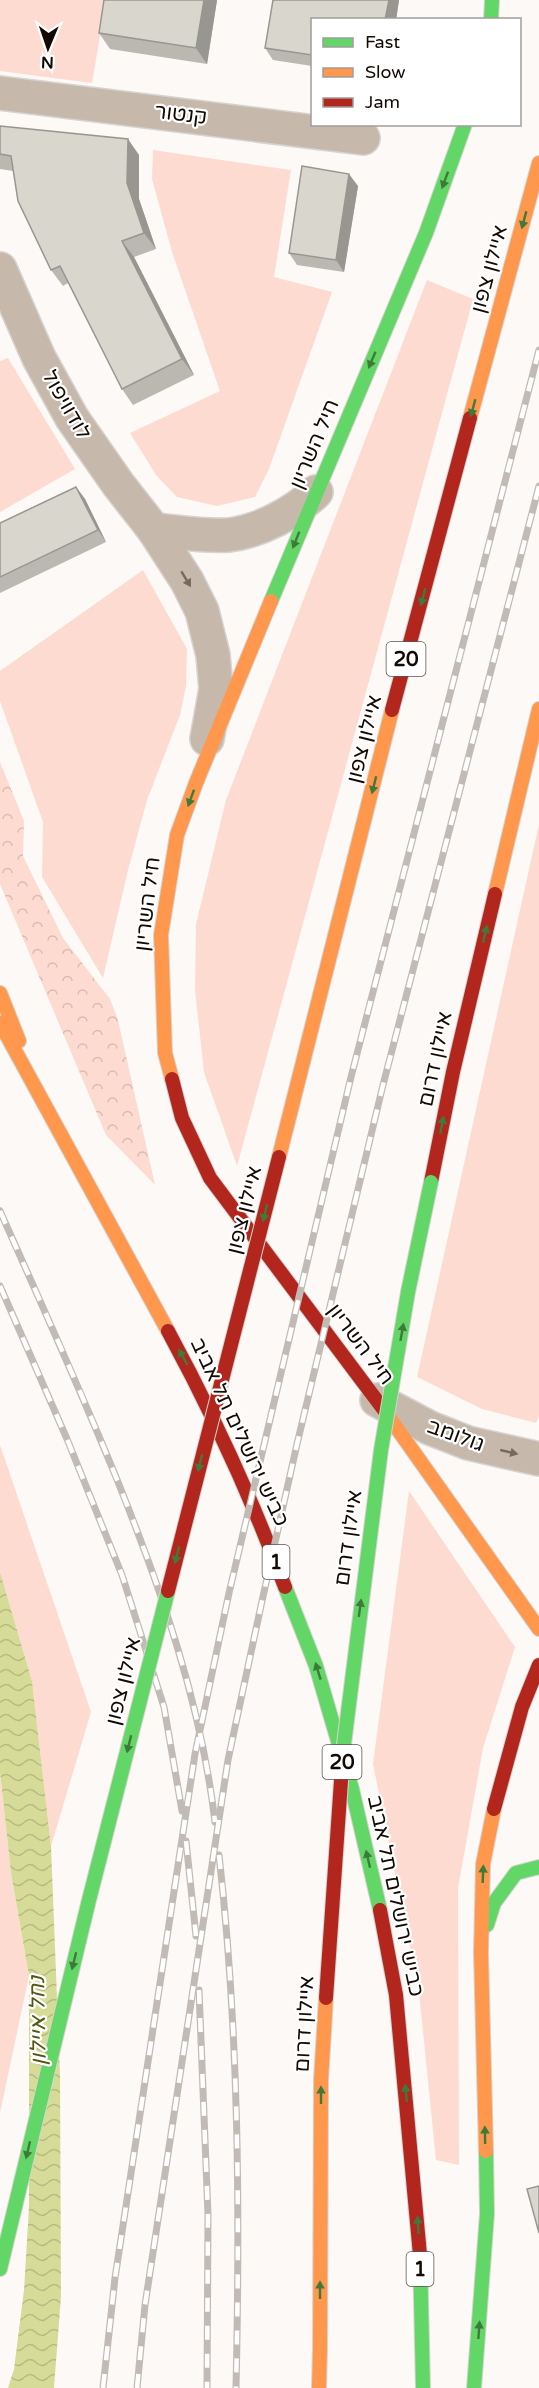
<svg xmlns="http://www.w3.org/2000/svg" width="539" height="2388" font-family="'Varela Round','Noto Sans Hebrew',sans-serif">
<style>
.green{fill:#fedbd1}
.forest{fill:url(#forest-crowns)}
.water{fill:url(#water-waves)}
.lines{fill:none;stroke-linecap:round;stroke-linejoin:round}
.street-casing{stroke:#d6d3d0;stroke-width:36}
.fast-casing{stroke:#d6d3d0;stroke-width:16}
.slow-casing{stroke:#d6d3d0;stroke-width:16}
.jam-casing{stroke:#d6d3d0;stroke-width:16}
.street{stroke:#c7b8ac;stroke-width:33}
.fast{stroke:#63d668;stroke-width:14}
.slow{stroke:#ff974d;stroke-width:14}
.jam{stroke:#b3261e;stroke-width:14}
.rail-casing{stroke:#c2bbb5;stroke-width:7}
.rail{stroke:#fff;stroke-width:4.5;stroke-dasharray:14;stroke-linecap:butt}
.fast-bridge-casing{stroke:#d6d3d0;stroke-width:16;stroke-linecap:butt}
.slow-bridge-casing{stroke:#d6d3d0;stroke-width:16;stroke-linecap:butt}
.jam-bridge-casing{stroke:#d6d3d0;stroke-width:16;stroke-linecap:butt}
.fast-bridge{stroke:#63d668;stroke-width:14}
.slow-bridge{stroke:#ff974d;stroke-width:14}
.jam-bridge{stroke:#b3261e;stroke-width:14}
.wall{fill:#bbb8b1}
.shaded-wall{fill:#989690}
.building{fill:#d9d6ce;stroke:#989690;stroke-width:1.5}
.oneway{fill:#3f7a3b}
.oneway2{fill:#766a60}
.labels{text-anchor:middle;stroke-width:4.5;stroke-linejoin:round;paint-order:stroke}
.shield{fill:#fff;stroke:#59544f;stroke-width:1.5}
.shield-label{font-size:20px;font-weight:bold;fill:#120a03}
.street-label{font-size:21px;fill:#120a03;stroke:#fff}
.water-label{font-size:22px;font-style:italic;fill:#535913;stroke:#fff}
</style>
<defs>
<pattern id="forest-crowns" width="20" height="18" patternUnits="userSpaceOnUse" patternTransform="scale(1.5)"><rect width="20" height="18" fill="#fedbd1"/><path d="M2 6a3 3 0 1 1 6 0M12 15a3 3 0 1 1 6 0" fill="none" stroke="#d9bbb2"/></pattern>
<pattern id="water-waves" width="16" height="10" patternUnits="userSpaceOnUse" patternTransform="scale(1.5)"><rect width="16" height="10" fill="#d6dc98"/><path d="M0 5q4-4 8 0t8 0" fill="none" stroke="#b7bb81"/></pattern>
</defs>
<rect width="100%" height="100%" fill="#fcf9f6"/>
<g class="green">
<polygon points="0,0 106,0 92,83 0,71"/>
<polygon points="153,150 291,170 274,277 332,292 269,469 255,497 217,506 177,497 156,475 130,433 220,391 172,252 152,179"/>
<polygon points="427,280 473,299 237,1166 204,1072 195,990 196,924 226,800"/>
<polygon points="8,358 75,469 0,512 0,361"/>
<polygon points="143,570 187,649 186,686 180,715 147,800 128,870 103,978 42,877 43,822 0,701 0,671"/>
<polygon points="539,824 539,1417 536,1423 482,1409 417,1377"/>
<polygon points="0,1445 91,1712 51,1846 32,1681 0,1572"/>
<polygon points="409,1491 515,1647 483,1748 458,1888 459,2165 436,2160 419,1992 373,1764"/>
<polygon points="0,1772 11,1873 29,1976 0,2113"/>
</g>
<polygon class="forest" points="0,762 24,821 23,856 63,938 110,999 118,1020 155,1185 106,1135 0,884"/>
<polygon class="water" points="0,1572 32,1681 51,1846 60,2074 61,2296 54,2388 8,2388 14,2369 24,2290 29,2207 29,1976 11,1873 0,1772"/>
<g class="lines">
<defs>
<g id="street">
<polyline points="0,93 363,138"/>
<polyline points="0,269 39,358 72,418 118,484 154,530 187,581 202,611 213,655 216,689 207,739"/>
<path d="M154 530C178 532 205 537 229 535 260 531 294 513 316 492"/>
<polyline points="377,1400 430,1428 468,1443 539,1459"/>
</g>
<g id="fast">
<polyline points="491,20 492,0"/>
<polyline points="271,601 426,233 465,124"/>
<polyline points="285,1587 316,1666 352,1789 380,1910"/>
<polyline points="487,1925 494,1903 516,1873 539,1867"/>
<polyline points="420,2255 423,2388"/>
<polyline points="0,2269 88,1904"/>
<polyline points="474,2388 487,2214 486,2151"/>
</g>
<g id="slow">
<polyline points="470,418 539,163"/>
<polyline points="495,894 539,709"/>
<polyline points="0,993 19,1041"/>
<polyline points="0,1023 168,1331"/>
<polyline points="172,1079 165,1053 161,935 177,835 196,783 271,601"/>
<polyline points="279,1157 392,710"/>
<polyline points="384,1410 539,1629"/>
<polyline points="486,2151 481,1953 483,1864 494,1809"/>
<polyline points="319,2388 320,2349"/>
</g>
<g id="jam">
<polyline points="392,710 470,418"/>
<polyline points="172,1079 182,1118 210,1178 384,1410"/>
<polyline points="431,1182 453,1072 495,894"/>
<path d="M168 1331C213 1414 252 1499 285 1587"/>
<polyline points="494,1809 522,1707 539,1665"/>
<polyline points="380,1910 396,1995 420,2255"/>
</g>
</defs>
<use href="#street" class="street-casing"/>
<use href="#fast" class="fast-casing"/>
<use href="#slow" class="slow-casing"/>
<use href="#jam" class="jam-casing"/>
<use href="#street" class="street"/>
<use href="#fast" class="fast"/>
<use href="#slow" class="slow"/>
<use href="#jam" class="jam"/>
<defs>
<g id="rail">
<path d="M0 1211C40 1301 81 1391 118 1482 162 1592 201 1703 215 1822"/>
<polyline points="0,1286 67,1439 122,1575 164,1707 182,1811"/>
<polyline points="186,1841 196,1936"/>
<path d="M219 1855C239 2031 240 2211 236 2388"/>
<polyline points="199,1990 208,2215 207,2388"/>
<polyline points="103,2388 115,2278 195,1754 229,1593 351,1077 539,350"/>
<polyline points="137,2388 145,2305 228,1760 262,1601 297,1444 383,1085 539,486"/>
</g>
</defs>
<use href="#rail" class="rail-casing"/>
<use href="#rail" class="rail"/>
<defs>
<g id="fast-bridge">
<polyline points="343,1752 381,1450 408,1292 431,1182"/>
<polyline points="88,1904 168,1591"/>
</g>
<polyline id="slow-bridge" points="320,2349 321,2080 326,1998"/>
<g id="jam-bridge">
<polyline points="168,1591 279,1157"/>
<polyline points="326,1998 343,1752"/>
</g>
</defs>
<use href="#fast-bridge" class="fast-bridge-casing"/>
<use href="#slow-bridge" class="slow-bridge-casing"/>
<use href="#jam-bridge" class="jam-bridge-casing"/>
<use href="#fast-bridge" class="fast-bridge"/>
<use href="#slow-bridge" class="slow-bridge"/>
<use href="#jam-bridge" class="jam-bridge"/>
</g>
<g class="wall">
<polygon points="217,0 207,64 110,49 99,33"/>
<polygon points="273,0 399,0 396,20 312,20 312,66 273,60 265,48"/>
<polygon points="0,126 139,155 139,199 156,249 134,257 194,375 133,405 122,389 68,283 63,286 51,270 13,171 0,169"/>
<polygon points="358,186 344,272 297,265 289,253"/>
<polygon points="76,487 85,499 106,542 0,593 0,523"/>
</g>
<g class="shaded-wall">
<polygon points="204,0 217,0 207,64 196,48"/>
<polygon points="389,0 399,0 396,20 385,20"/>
<polygon points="128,139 139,155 139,199 156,249 144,233 127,183"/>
<polygon points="349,174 358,186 344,272 336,260"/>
<polygon points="122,241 134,257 194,375 182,359"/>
<polygon points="76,487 85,499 106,542 98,530"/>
</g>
<g class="building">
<polygon points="104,0 204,0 196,48 99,33"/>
<polygon points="273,0 389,0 385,20 312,20 312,55 265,48"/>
<polygon points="0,126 128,139 127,183 144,233 122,241 182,359 122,389 60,266 51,270 18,201 11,156 0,154"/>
<polygon points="302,166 349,174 336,260 289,253"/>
<polygon points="76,487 98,530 0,577 0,523"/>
<polygon points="539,2186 539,2233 527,2189"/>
</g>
<defs><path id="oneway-solid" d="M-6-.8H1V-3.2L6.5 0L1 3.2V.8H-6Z" transform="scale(1.5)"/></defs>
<g class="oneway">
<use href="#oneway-solid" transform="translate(445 180) rotate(110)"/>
<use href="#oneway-solid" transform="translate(524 220) rotate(105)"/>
<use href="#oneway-solid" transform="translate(372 360) rotate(113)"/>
<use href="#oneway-solid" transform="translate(473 408) rotate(105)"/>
<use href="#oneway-solid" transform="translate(296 540) rotate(112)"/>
<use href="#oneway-solid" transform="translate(423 597) rotate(105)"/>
<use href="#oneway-solid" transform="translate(374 785) rotate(104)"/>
<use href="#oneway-solid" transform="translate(191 798) rotate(110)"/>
<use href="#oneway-solid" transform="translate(485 934) rotate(-77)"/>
<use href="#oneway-solid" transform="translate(442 1125) rotate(-79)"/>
<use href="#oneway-solid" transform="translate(265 1213) rotate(104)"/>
<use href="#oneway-solid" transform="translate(402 1332) rotate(-80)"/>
<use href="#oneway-solid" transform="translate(183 1357) rotate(-119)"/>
<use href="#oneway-solid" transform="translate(200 1463) rotate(104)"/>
<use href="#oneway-solid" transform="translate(177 1555) rotate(104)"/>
<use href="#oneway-solid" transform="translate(360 1608) rotate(-82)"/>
<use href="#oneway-solid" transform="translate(318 1671) rotate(-107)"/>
<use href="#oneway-solid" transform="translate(129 1744) rotate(104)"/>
<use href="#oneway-solid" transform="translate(368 1859) rotate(-103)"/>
<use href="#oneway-solid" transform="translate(483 1874) rotate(-88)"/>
<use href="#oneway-solid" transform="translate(74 1961) rotate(104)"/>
<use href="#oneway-solid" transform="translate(406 2093) rotate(-96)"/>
<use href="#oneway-solid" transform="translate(321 2095) rotate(-90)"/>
<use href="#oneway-solid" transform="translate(485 2135) rotate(-91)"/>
<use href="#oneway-solid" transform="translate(28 2150) rotate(103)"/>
<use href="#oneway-solid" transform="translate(418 2225) rotate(-94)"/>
<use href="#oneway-solid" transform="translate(320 2290) rotate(-90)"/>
<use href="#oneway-solid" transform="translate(479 2330) rotate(-86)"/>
</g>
<g class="oneway2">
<use href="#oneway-solid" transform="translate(186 579) rotate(59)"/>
<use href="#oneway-solid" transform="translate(509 1452) rotate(13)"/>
</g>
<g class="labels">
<g class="shield">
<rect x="386.5" y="642" width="39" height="34" rx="4.5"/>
<rect x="262.5" y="1545" width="27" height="34" rx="4.5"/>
<rect x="322.5" y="1745" width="39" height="34" rx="4.5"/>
<rect x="406.5" y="2252" width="27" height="34" rx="4.5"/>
</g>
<g class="shield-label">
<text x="406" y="666">20</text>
<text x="276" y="1569">1</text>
<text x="342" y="1769">20</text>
<text x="420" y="2276">1</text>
</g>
<g class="street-label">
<text transform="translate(181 114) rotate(7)" y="7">קנטור</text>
<text transform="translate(489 269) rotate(-75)" y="7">איילון צפון</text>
<text transform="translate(67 405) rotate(60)" y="7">לודוויפול</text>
<text transform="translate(314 444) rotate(-67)" y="7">חיל השריון</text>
<text transform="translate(364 739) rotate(-76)" y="7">איילון צפון</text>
<text transform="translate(147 904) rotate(-83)" y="7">חיל השריון</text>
<text transform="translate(435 1059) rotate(-78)" y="7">איילון דרום</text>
<text transform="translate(244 1210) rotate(-76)" y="7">איילון צפון</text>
<text transform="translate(361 1344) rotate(53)" y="7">חיל השריון</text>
<text transform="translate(240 1432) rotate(65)" y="7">כביש ירושלים תל אביב</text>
<text transform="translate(456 1435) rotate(20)" y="7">גולומב</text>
<text transform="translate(348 1538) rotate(-82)" y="7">איילון דרום</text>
<text transform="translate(123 1681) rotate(-76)" y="7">איילון צפון</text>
<text transform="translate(396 1896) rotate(78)" y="7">כביש ירושלים תל אביב</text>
<text transform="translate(304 2024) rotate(-87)" y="7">איילון דרום</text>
</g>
<g class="water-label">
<text transform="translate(37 2021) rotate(-91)" y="8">נחל איילון</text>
</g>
</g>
<rect x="311" y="18" width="210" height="108" fill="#ffffff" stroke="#a09d9a" stroke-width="1.5"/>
<rect x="323" y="38" width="30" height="9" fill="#63d668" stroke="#a09d9a" stroke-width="1.5"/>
<text x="365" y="48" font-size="18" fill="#120a03">Fast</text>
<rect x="323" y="68" width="30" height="9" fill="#ff974d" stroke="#a09d9a" stroke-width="1.5"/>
<text x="365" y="78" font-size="18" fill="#120a03">Slow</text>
<rect x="323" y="98" width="30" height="9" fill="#b3261e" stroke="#a09d9a" stroke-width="1.5"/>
<text x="365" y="108" font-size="18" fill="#120a03">Jam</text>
<g transform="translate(48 48) rotate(182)" stroke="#ffffff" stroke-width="4.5" paint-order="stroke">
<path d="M0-4.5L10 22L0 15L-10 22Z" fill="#120a03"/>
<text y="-9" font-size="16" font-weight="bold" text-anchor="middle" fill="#120a03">N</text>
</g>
</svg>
